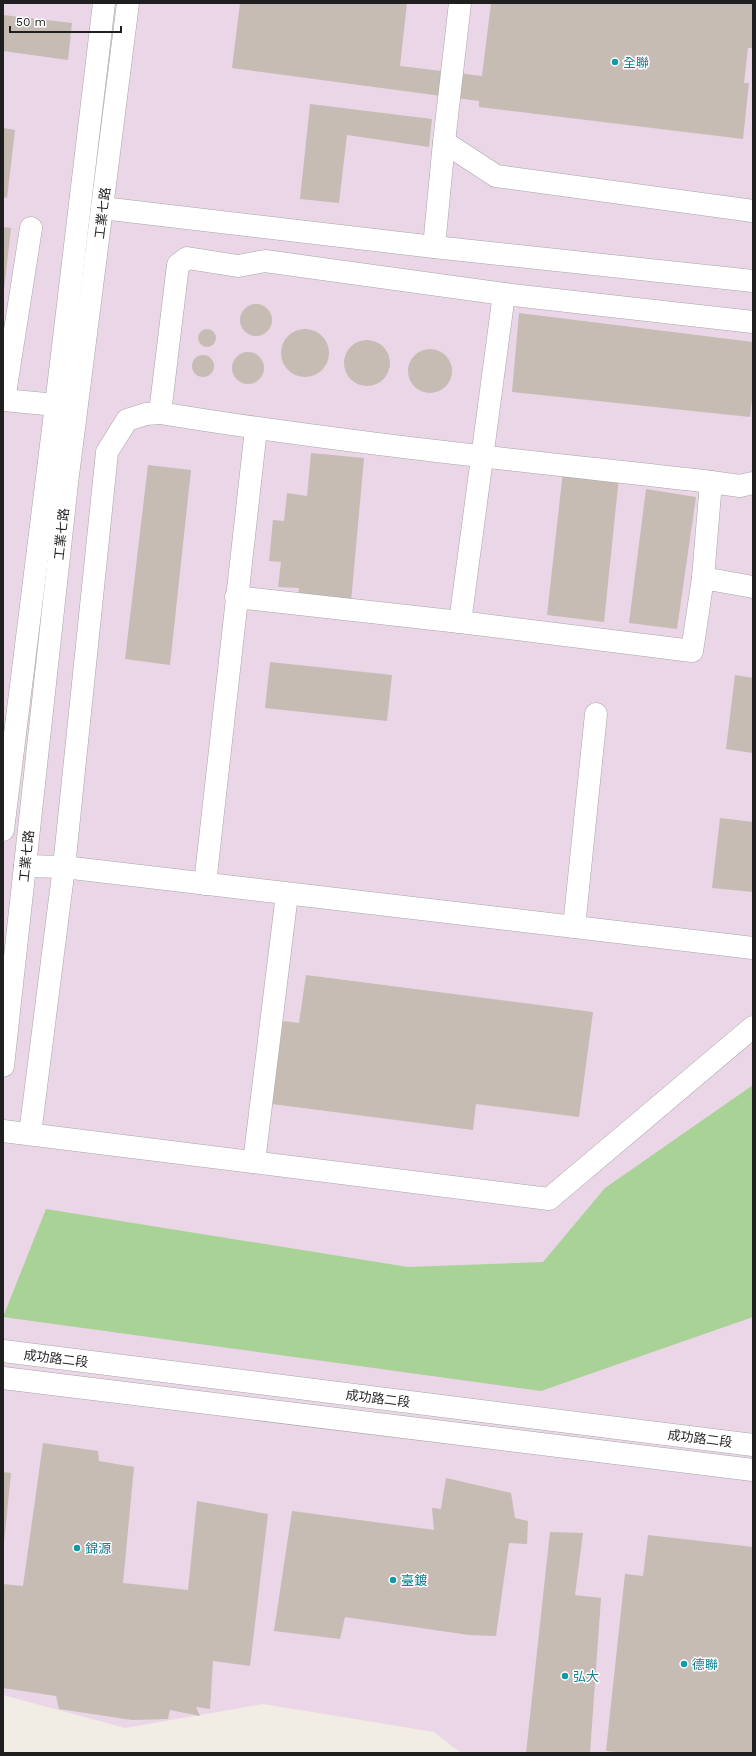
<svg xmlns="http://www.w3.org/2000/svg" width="756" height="1756" font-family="'Work Sans','Noto Sans TC',sans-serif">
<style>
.industrial{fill:#ead6e6}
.forest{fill:#a9d297}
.building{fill:#c6bcb4}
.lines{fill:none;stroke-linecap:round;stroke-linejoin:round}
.minor-casing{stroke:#a6a6a6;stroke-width:23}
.minor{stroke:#fff;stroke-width:22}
.culture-dot{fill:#0f9aa8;stroke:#fff;stroke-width:1.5}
.labels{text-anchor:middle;stroke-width:3;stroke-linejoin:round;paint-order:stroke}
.culture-label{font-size:13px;fill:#0d838f;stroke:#fff;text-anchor:start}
.street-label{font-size:13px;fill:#1f1f1f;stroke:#fff}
</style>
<rect width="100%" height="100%" fill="#f1ede5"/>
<polygon class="industrial" points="3,3 753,3 753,1753 461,1753 434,1732 263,1704 125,1728 3,1695"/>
<polygon class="forest" points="753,1085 753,1317 541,1391 3,1317 46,1209 408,1267 543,1262 605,1188"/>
<g class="building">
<polygon points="240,3 407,3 400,66 482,76 491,3 753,3 753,48 748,48 744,83 749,83 743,139 479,107 479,101 232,68"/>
<polygon points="3,15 72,23 68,60 3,51"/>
<polygon points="310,104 432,119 429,147 347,135 339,203 300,199"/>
<polygon points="3,128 15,130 7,198 3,197"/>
<polygon points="3,227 11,228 4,290 3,290"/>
<circle cx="256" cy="320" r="16"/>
<polygon points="519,313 753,342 753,390 750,417 512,392"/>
<circle cx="207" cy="338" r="9"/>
<circle cx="305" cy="353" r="24"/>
<circle cx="367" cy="363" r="23"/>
<circle cx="430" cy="371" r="22"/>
<circle cx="248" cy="368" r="16"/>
<circle cx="203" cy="366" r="11"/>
<polygon points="311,453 364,458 351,602 298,597 299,588 278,587 281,562 269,561 273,520 284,521 287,493 307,496"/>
<polygon points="148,465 191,470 170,665 125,659"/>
<polygon points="563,471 619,477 604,622 547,615"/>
<polygon points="646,489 696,497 677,629 629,623"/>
<polygon points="270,662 392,675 387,721 265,708"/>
<polygon points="735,675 753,678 753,753 726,749"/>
<polygon points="720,818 753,822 753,892 712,888"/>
<polygon points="306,975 593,1012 579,1117 476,1104 473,1130 272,1104 283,1021 299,1023"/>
<polygon points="43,1443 98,1451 99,1461 134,1467 123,1583 188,1590 197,1501 268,1514 250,1666 213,1661 210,1709 196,1707 200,1716 170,1710 168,1719 132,1720 59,1709 56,1696 3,1688 3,1584 23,1586"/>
<polygon points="3,1472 11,1473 4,1543 3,1542"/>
<polygon points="446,1478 511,1493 515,1518 528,1521 527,1544 509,1543 496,1636 469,1635 345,1617 340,1639 274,1631 292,1511 434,1530 432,1508 441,1509"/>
<polygon points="550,1532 583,1533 575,1595 601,1598 590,1753 526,1753"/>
<polygon points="648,1535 753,1547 753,1753 625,1753 606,1751 625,1574 643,1576"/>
</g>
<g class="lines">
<defs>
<g id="minor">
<polyline points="460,3 444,142 496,176 753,211"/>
<polyline points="102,208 434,247 753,281"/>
<polyline points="31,228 4,400 56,405"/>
<polyline points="434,247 444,142"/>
<path d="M160 413C342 443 527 461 711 482L740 486 753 483"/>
<polyline points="711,482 703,578 753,587"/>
<polyline points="236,597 460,622 692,651 703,578"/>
<polyline points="460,622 504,294 753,322"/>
<polyline points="3,830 56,405 104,3"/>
<polyline points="25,866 64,867 753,948"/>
<polyline points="205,884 256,429"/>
<polyline points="574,927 596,714"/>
<polyline points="3,1066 67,483 128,3"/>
<polyline points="3,1131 549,1199 753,1027"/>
<polyline points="30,1134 64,867 107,452 127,420 146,414 160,413 178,265 187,258 238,266 265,261 504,294"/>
<polyline points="254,1162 287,894"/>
<polyline points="3,1351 753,1445"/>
<polyline points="3,1378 753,1470"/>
</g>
</defs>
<use href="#minor" class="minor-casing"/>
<use href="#minor" class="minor"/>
</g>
<g class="culture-dot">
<circle cx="615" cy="62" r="4"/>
<circle cx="77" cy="1548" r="4"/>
<circle cx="393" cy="1580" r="4"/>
<circle cx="684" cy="1664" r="4"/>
<circle cx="565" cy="1676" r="4"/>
</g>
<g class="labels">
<g class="culture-label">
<text x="623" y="67">全聯</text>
<text x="85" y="1553">錦源</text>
<text x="401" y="1585">臺鍍</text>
<text x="692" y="1669">德聯</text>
<text x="573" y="1681">弘大</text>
</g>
<g class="street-label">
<text transform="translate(102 213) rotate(-83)" y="5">工業七路</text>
<text transform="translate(61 534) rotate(-84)" y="5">工業七路</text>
<text transform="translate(26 856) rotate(-84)" y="5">工業七路</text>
<text transform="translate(56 1358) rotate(7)" y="5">成功路二段</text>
<text transform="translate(378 1398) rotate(7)" y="5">成功路二段</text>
<text transform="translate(700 1438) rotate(7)" y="5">成功路二段</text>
</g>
</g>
<rect width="756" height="1756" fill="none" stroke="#1f1f1f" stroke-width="8"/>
<path d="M10 26v6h111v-6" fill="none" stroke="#1f1f1f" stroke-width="2"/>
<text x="16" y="26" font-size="12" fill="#1f1f1f" stroke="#ffffff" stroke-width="3" paint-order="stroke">50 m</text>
</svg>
